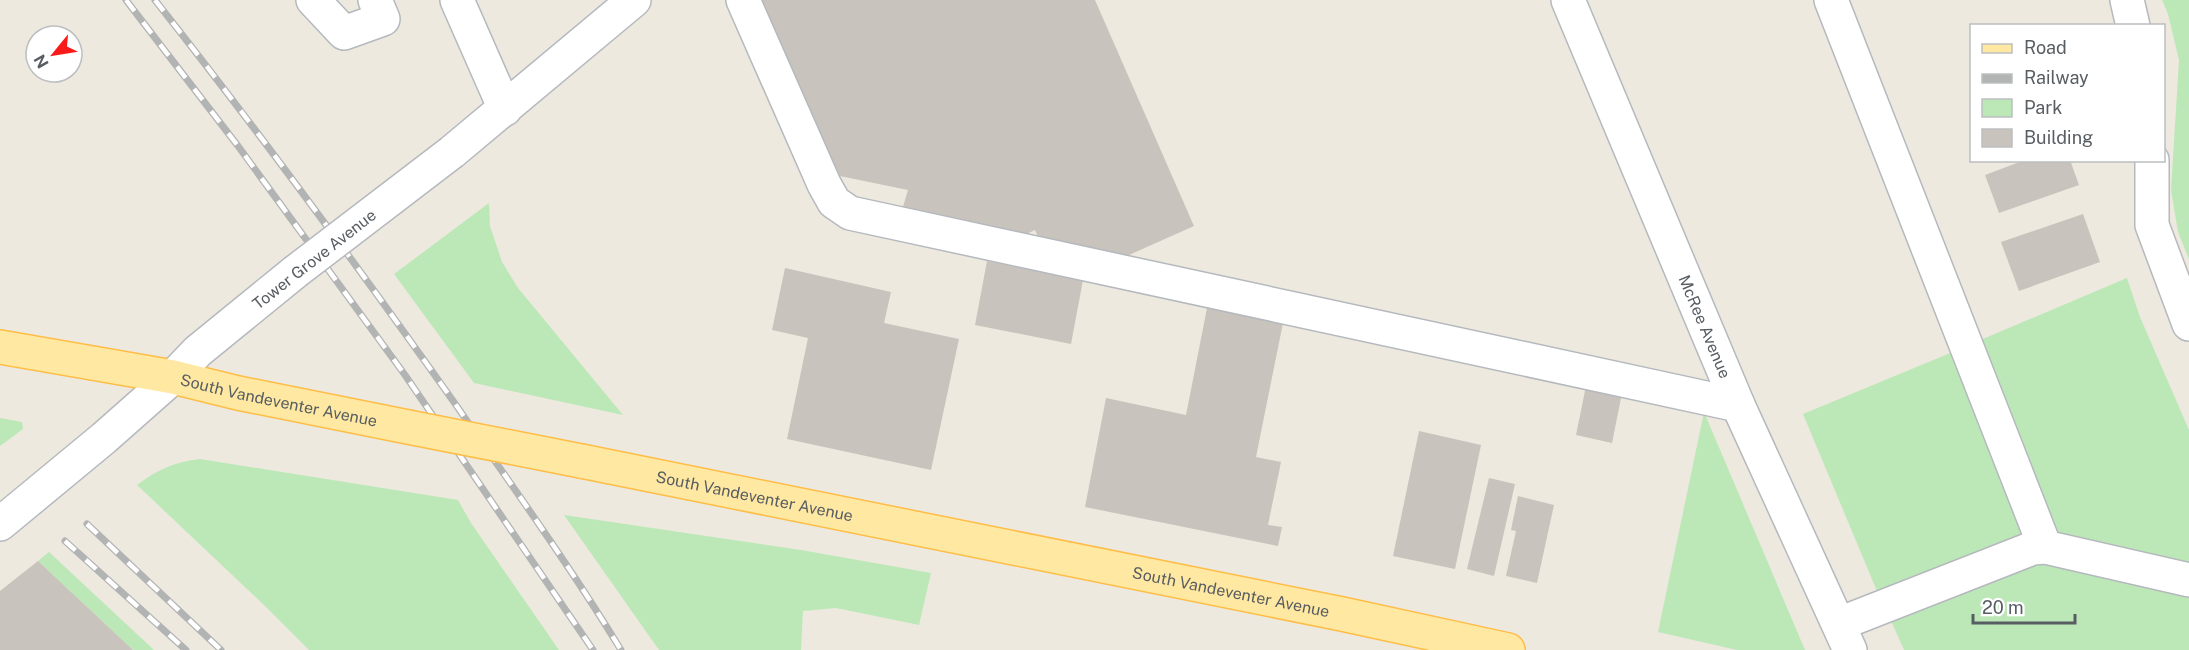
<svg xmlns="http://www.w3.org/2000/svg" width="2189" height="650" font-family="'Public Sans',sans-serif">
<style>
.green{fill:#bce8b8}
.building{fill:#c8c3bc}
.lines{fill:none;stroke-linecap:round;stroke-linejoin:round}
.minor-casing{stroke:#b5b9be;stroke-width:36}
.major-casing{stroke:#febd47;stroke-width:36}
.minor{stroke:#fff;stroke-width:33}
.major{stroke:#ffe9a2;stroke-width:33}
.rail-casing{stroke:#b2b3b3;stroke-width:7}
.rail{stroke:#fff;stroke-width:4.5;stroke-dasharray:14;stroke-linecap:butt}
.minor-bridge-casing{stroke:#b5b9be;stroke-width:36;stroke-linecap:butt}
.major-bridge-casing{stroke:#febd47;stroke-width:36;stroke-linecap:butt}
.minor-bridge{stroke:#fff;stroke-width:33}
.major-bridge{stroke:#ffe9a2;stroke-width:33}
.labels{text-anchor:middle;stroke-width:6;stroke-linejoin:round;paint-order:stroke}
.street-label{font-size:16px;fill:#585d62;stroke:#fff}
</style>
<rect width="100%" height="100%" fill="#ede9df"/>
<g class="green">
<polygon points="2162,0 2189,0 2189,259 2178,232 2171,190 2179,60 2168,14"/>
<polygon points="489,203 490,226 502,262 518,288 623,415 474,383 394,274"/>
<polygon points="2127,278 2140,317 2189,430 2189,571 2059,534 2046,517 1978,341"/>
<polygon points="1955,351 2027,530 2020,539 1879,596 1803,414"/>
<polygon points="1704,412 1805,650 1737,650 1658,632"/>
<polygon points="0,418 22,422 23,429 0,446"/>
<path d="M200 459 458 500 471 523 559 650H309L264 605 137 485C157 470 174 462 200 459Z"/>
<polygon points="564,515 801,550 931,573 919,625 836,608 803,611 801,650 659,650"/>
<polygon points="49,552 154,650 133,650 38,561"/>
<polygon points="2044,559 2189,592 2189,650 1904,650 1889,616"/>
</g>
<g class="building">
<polygon points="759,0 1095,0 1194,226 1120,259 1040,242 1035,230 1020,237 902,210 908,190 835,175"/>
<polygon points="2025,160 2070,160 2079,185 1999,213 1985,175"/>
<polygon points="2083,214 2100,262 2019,291 2001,242"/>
<polygon points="987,261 1083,280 1071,344 975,325"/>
<polygon points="785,268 891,292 884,323 959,339 931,470 787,439 808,338 772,330"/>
<polygon points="1208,303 1284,318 1256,457 1281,462 1268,525 1282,527 1278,546 1085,507 1106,398 1186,415"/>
<polygon points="1586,386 1622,393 1612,443 1576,435"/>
<polygon points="1419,431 1481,445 1455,569 1393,556"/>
<polygon points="1489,478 1515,484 1494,576 1467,569"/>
<polygon points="1518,496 1554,505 1537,583 1506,576 1516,531 1511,530"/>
<polygon points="38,561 133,650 0,650 0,591"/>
</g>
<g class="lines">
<defs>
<g id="minor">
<polyline points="313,0 344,33 383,19 375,0"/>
<polyline points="457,0 505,109"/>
<polyline points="743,0 824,184 834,202 850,213 1738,405"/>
<path id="s1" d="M1568 0 1738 405 1850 650"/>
<polyline points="1831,0 2045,547"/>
<polyline points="2127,0 2133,26"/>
<polyline points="452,152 634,0"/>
<polyline points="2152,160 2152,225 2189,324"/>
<polyline points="0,524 104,438 173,377 198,351 295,272"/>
<polyline points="1839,624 2033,548 2045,547 2189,580"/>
</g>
<g id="major">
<path id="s2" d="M0 347 173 377 238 393 408 427"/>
<path id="s3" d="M581 461 1342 614 1508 650"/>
</g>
</defs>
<use href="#minor" class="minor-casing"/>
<use href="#major" class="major-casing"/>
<use href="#minor" class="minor"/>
<use href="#major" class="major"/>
<defs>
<g id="rail">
<polyline points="126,0 238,146 405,375 593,650"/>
<path d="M155 0C259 132 359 268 456 405 512 486 570 566 621 650"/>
<polyline points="87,524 221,650"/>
<polyline points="65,541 186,650"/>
</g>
</defs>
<use href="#rail" class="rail-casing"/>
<use href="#rail" class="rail"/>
<defs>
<polyline id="minor-bridge" points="295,272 452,152"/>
<polyline id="major-bridge" points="408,427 581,461"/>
</defs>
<use href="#minor-bridge" class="minor-bridge-casing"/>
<use href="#major-bridge" class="major-bridge-casing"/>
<use href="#minor-bridge" class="minor-bridge"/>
<use href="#major-bridge" class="major-bridge"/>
</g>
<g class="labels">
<g class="street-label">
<text transform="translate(314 259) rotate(-38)" y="6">Tower Grove Avenue</text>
<text dy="6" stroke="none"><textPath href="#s1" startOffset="354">McRee Avenue</textPath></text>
<text dy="6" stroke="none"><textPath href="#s2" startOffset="284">South Vandeventer Avenue</textPath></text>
<text dy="6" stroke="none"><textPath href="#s3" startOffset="177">South Vandeventer Avenue</textPath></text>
<text dy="6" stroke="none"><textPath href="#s3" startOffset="663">South Vandeventer Avenue</textPath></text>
</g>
</g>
<rect x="1970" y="24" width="195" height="138" fill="#ffffff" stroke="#bcbec0" stroke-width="1.5"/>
<rect x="1982" y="44" width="30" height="9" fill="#ffe9a2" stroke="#bcbec0" stroke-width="1.5"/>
<text x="2024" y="54" font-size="18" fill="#585d62">Road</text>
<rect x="1982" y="74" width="30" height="9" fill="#b2b3b3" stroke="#bcbec0" stroke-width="1.5"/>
<text x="2024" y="84" font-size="18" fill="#585d62">Railway</text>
<rect x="1982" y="99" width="30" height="18" fill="#bce8b8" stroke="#bcbec0" stroke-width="1.5"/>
<text x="2024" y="114" font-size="18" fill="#585d62">Park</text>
<rect x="1982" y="129" width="30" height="18" fill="#c8c3bc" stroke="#bcbec0" stroke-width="1.5"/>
<text x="2024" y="144" font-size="18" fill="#585d62">Building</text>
<g transform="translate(54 54) rotate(240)"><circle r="28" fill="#ffffff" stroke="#bcbec0" stroke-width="1.5"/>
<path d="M0-4.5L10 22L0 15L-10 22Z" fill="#f91a19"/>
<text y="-9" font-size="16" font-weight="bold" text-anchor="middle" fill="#585d62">N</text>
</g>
<path d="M1973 614v9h102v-9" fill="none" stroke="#585d62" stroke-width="3"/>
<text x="1982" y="614" font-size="18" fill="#585d62" stroke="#ffffff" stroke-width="4.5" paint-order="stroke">20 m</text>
</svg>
